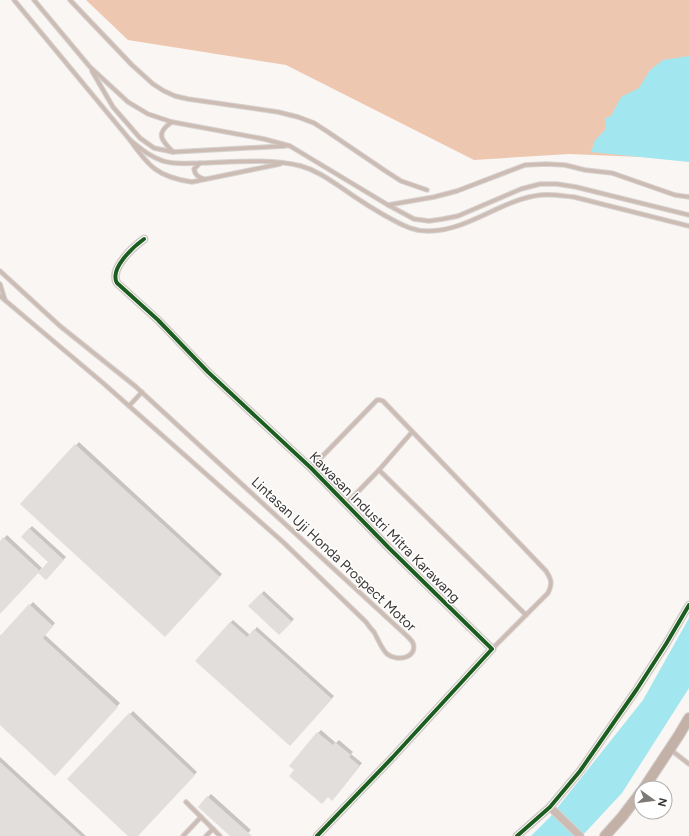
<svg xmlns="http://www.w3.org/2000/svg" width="689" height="836" font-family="Figtree,sans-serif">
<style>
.forest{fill:#eec7b1}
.water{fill:#a2e7ef}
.shadow{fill:#0003}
.building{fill:#e1dedb}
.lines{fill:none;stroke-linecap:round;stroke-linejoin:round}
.lane-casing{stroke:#d6d3d1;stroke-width:5.5}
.street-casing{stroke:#d6d3d1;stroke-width:9}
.secondary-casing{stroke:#d6d3d1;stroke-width:12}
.lane{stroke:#ccbcb4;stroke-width:3.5}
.street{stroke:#ccbcb4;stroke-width:7}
.secondary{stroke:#c3b0a6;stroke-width:10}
.cycleway-casing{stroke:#fff;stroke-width:6}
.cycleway{stroke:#1b5e20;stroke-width:4}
.labels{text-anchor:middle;stroke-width:3;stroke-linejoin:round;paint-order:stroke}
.street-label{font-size:14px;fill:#393634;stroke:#fff}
</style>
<rect width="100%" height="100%" fill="#faf6f3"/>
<polygon class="forest" points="86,0 689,0 689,159 569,154 474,160 286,65 128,40"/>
<g class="water">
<polygon points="689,56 689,162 591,152 595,140 606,129 605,118 611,116 621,97 639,88 650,70 663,60"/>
<polygon points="689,618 689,688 622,793 582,836 531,836 550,817 643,700"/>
</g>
<g class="shadow">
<polygon points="79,442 222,574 165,636 22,504"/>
<polygon points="32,526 66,557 46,579 50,562 22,537"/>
<polygon points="7,535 42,568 0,613 0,541 1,542"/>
<polygon points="264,591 294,619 279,634 250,606"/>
<polygon points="33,602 55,623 45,635 120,703 55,774 0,724 0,635 1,636"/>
<polygon points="233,620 250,635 257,627 334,696 293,742 230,623"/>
<polygon points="133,711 197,772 137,836 129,836 69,779"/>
<polygon points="321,730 336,743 339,740 353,752 351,754 362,763 335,797 318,733"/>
<polygon points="0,757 86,836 0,836"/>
<polygon points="211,794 251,830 245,836 232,836 199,807"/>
</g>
<g class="building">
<polygon points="75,444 220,577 165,637 20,504"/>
<polygon points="29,528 64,560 46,580 38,573 48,562 21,537"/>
<polygon points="3,537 40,571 0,614 0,541"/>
<polygon points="261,593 292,622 279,635 248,606"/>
<polygon points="29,604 53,626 43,638 118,707 55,776 0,725 0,636"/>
<polygon points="230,622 247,637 254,629 332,699 290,746 195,661"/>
<polygon points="129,713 195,775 138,836 128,836 67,779"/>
<polygon points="317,732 333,745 335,742 351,755 349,757 360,766 332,801 328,797 322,804 289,776 294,770 289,766"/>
<polygon points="0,762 81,836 0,836"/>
<polygon points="207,796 252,836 230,836 198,807"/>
</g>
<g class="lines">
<defs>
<g id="lane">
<path d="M14 0 130 140C149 167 158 177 192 182L280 164"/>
<polyline points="34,0 90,67 128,102 148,114 172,122 264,139 290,146 388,205 414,219 429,221 443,219 458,216 521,189 540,184 557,184 576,187 689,215"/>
<polyline points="70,0 132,65 153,84 164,91 175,96 188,99 278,112 298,117 314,123 328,132 384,170 401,181 427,190"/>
<polyline points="92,71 113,107 140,138 154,148 173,152 285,146"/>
<path d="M172 122C155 133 161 140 173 152"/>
<path d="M130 140C140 148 150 157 163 161 175 165 189 163 202 163 233 162 271 158 301 166 315 170 327 178 339 186 356 198 374 210 393 220 404 226 416 232 430 231 470 230 502 199 541 195 552 194 563 196 574 197L689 226"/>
<path d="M200 163 194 169C195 175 198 177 204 179"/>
<polyline points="388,205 434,197 457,191 525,165 546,164 565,165 585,170 612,173 675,195 689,197"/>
<path d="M0 271 60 326 135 386 407 636C409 638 412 641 413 643 418 658 397 662 387 654 381 648 378 639 374 632 371 629 368 625 366 622L283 542 103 383 0 296"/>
<polyline points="0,284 5,300"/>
<polyline points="129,406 142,392"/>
<polyline points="412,432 379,470 526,615"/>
<path d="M311 468 377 400H380L383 401 546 571C551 579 553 583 548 593L492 649"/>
<polyline points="346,504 379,470"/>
<polyline points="671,750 689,764"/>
<polyline points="186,802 220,836"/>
<polyline points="183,836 201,817"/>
<polyline points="206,836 213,829"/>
</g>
<g id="street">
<path d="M144 239C133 247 109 269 117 283L158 320 208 372 311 468 389 548 492 649 392 758 317 836"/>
<polyline points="550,807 580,836"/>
<polyline points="517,836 550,807 580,771 637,689 666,644 689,605"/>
</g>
<g id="secondary">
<polyline points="644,788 679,735 689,718"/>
<polyline points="605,836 622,817 641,792"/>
</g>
</defs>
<use href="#lane" class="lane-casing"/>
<use href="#street" class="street-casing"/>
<use href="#secondary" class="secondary-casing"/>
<use href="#lane" class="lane"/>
<use href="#street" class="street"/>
<use href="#secondary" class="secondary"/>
<defs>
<g id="cycleway">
<path d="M144 239C133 247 109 269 117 283L158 320 208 372 311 468 389 548 492 649 392 758 317 836"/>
<polyline points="517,836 550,807 580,771 637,689 666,644 689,605"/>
</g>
</defs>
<use href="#cycleway" class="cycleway-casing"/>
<use href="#cycleway" class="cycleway"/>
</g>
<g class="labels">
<g class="street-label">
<text transform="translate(385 527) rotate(45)" y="5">Kawasan Industri Mitra Karawang</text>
<text transform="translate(334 554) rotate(43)" y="5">Lintasan Uji Honda Prospect Motor</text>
</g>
</g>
<g transform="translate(653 800) rotate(104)"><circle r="19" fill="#ffffff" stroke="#b0afae"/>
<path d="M0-3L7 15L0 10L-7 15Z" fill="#7d7977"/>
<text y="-6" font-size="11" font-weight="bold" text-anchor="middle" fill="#393634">N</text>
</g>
</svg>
